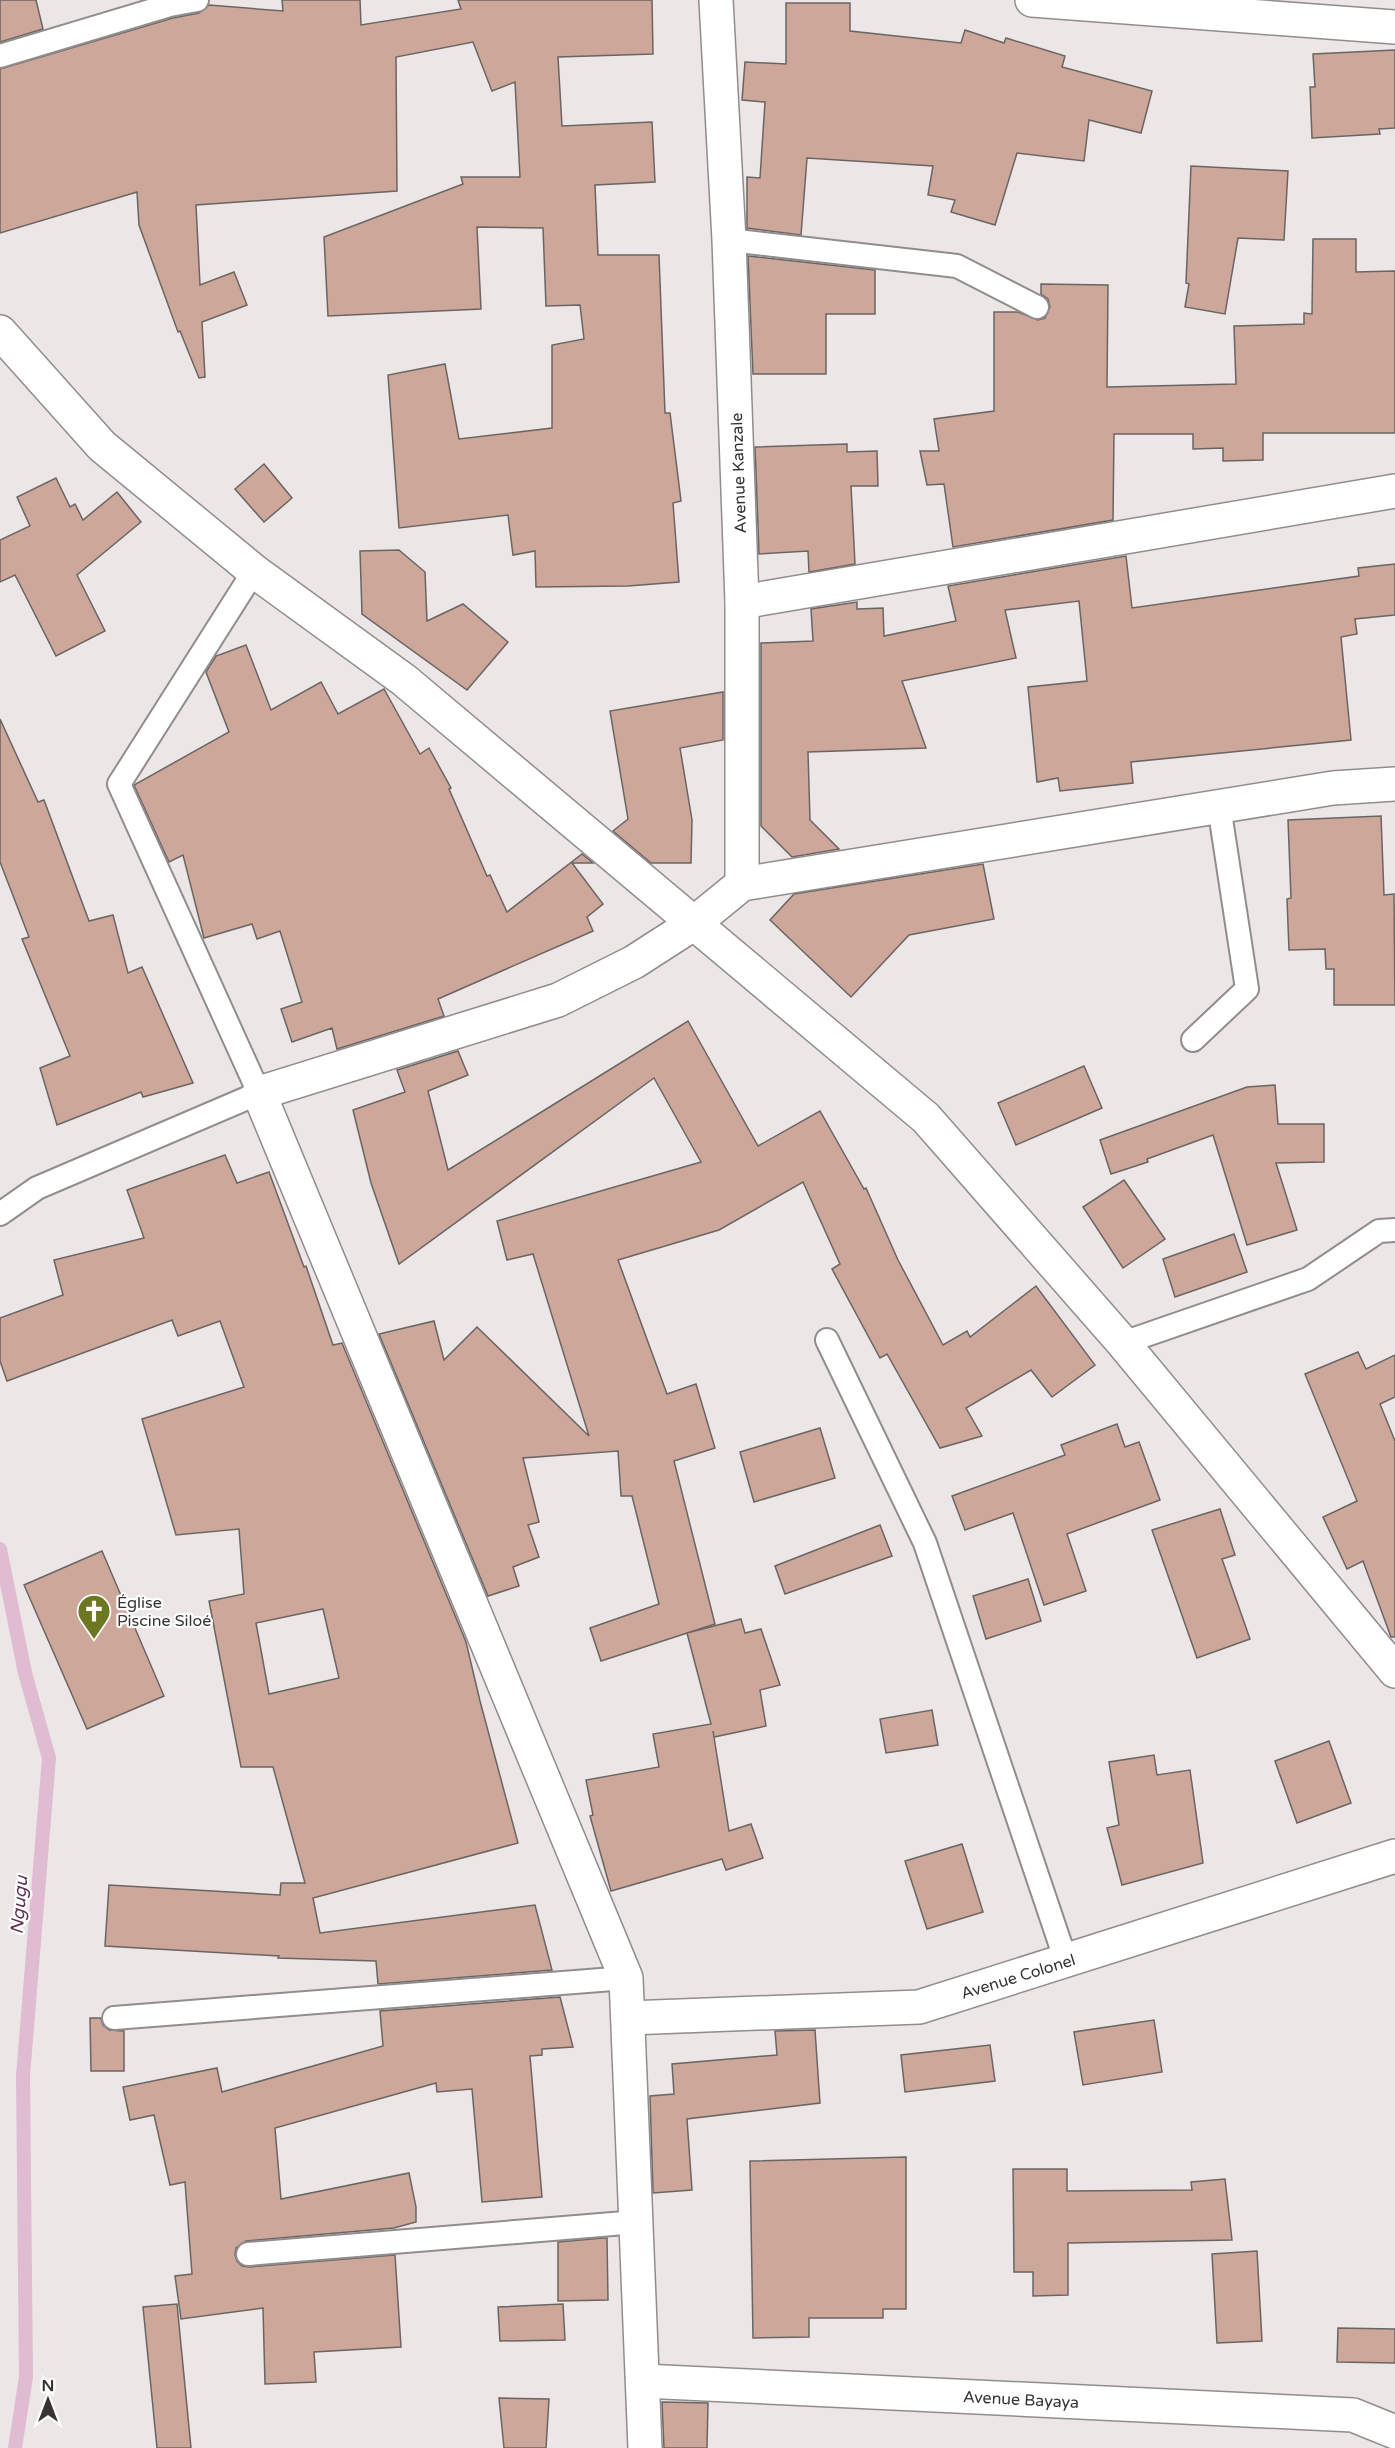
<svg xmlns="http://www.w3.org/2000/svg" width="1395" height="2448" font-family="'Varela Round',sans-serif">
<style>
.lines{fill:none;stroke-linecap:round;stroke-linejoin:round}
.stream{stroke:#dfbcd2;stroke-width:14}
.building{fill:#cda79a;stroke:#6a6563;stroke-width:1.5;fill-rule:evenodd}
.lane-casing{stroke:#928d8d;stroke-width:26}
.street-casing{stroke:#928d8d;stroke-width:36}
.secondary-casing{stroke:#928d8d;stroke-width:36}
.lane{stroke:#fff;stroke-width:22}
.street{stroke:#fff;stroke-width:33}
.secondary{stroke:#fff;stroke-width:33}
.labels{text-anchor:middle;stroke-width:4.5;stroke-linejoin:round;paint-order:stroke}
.street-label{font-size:16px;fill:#353333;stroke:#fff}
.poi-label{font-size:16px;fill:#353333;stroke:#fff;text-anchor:start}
.water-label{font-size:18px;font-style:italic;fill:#5f3150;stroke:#fff}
</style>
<rect width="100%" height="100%" fill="#ece6e6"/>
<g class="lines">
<polyline class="stream" points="0,1549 25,1673 49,1758 23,2076 26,2377 15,2448"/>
</g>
<g class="building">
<polygon points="0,0 36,0 43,29 0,42"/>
<polygon points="282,0 360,0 361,25 461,9 458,0 652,0 653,54 558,57 562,126 652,122 655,182 595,185 598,255 659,255 665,413 670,413 681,501 673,503 679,582 628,586 536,587 535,551 513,555 508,515 399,528 388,375 445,364 459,439 552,428 552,345 584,339 580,305 546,306 543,228 477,227 481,309 328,316 324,237 463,184 461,177 520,177 515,82 492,91 473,42 396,57 397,191 196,205 200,285 234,272 247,305 202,322 205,377 199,378 180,331 178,332 139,225 137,192 0,233 0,69 173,18 199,13 209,5 283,11"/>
<polygon points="786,3 850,3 850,31 961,43 965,30 1004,43 1006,38 1065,56 1062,67 1152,91 1141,133 1089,120 1084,161 1017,153 995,225 951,212 955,200 928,195 933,166 807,158 801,235 747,228 747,177 760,178 765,102 742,100 745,62 786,64"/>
<polygon points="1395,50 1395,128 1379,129 1380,134 1312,138 1310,87 1315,87 1313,54"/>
<polygon points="1191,166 1288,171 1284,240 1238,238 1225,314 1185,307 1189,284 1186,283"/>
<polygon points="1313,239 1356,239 1356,272 1395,271 1395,433 1263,433 1263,460 1223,461 1223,448 1193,449 1193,434 1114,434 1113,520 953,547 944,484 927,485 920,451 939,451 934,419 994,411 994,312 1018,312 1038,320 1045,318 1050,307 1048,299 1041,294 1041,284 1108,285 1107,387 1236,384 1234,326 1304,324 1304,313 1312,314"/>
<polygon points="748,256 875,270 875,314 826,314 826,374 753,374"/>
<polygon points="847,444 847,452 877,451 878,486 851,486 855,564 809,572 808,551 759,554 755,447"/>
<polygon points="264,464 292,498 264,522 235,489"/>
<polygon points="56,478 70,507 75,504 83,520 117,492 141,522 77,575 105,631 56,656 15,575 0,582 0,540 30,526 17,497"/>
<polygon points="399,550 425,572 427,621 463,604 508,642 467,690 362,614 360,551"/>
<polygon points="1126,556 1132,608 1359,576 1358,568 1395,564 1395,615 1355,619 1357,634 1341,637 1351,740 1131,762 1133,783 1060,791 1058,778 1037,782 1028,687 1087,681 1079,601 1005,610 1016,658 902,681 926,748 808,752 810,820 839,849 792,857 761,826 761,643 813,641 811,609 857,602 857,609 883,608 884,636 956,621 948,586"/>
<polygon points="246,645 271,710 321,682 338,714 384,689 420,754 429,748 451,788 449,789 487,876 490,875 507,912 582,854 593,863 572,863 603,904 587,917 593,931 438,999 444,1016 337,1049 332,1028 292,1042 281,1009 302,1002 280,931 257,939 252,924 204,938 183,855 169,862 134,785 229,732 206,672 216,656"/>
<polygon points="723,692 723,740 680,748 692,820 691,863 651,863 613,831 628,819 610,711"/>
<polygon points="0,719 38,802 44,800 89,921 113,915 128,973 142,967 193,1083 143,1097 141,1092 57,1125 40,1068 70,1056 22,939 29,937 0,862"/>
<polygon points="1381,816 1384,895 1394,894 1395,1005 1334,1005 1334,969 1326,969 1325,949 1289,950 1287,899 1291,898 1288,820"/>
<polygon points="983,864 994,919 909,935 851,997 770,920 794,894"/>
<polygon points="688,1021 758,1146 820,1111 864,1189 866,1188 898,1260 943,1345 967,1331 970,1337 1036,1286 1095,1365 1052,1397 1031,1370 966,1408 982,1436 940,1448 887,1354 880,1358 832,1269 840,1264 803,1182 719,1230 618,1260 667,1394 696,1384 715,1448 674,1461 715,1624 601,1661 590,1628 659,1604 632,1496 621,1496 618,1451 523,1458 539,1522 528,1525 539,1557 513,1567 519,1586 488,1596 379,1334 434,1321 444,1360 477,1327 589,1436 533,1254 507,1260 497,1221 701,1162 654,1078 399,1264 371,1183 353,1110 405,1092 397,1070 458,1051 468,1075 428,1091 448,1170"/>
<polygon points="1084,1066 1102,1108 1016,1145 998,1103"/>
<polygon points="1275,1085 1278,1124 1324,1124 1324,1162 1276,1163 1297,1230 1247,1245 1213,1135 1147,1159 1148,1162 1111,1174 1100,1140 1247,1087"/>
<path d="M225 1155 237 1183 269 1172 304 1267 306 1266 333 1345 342 1343 466 1642 480 1701 518 1843 313 1898 320 1933 535 1905 552 1970 378 1984 376 1961 278 1958 279 1956 105 1946 109 1885 280 1895 281 1883H305L273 1767H241L209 1601 244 1594 239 1529 176 1535 142 1419 244 1387 220 1321 178 1336 172 1320 7 1381 0 1361V1318L63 1295 54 1260 144 1238 127 1190ZM323 1609 339 1678 269 1694 256 1623Z"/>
<polygon points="1124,1180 1165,1239 1123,1268 1083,1207"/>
<polygon points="1234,1234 1247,1272 1175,1297 1163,1259"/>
<polygon points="1358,1352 1366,1369 1395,1355 1395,1397 1380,1404 1395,1441 1395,1637 1391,1637 1363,1561 1347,1569 1323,1517 1357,1501 1305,1374"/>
<polygon points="1117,1424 1125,1447 1139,1442 1160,1500 1067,1534 1086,1591 1044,1605 1013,1513 965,1530 952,1496 1065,1455 1061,1445"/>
<polygon points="820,1428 835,1478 754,1502 740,1452"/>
<polygon points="1220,1509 1235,1555 1222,1559 1250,1639 1197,1658 1152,1530"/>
<polygon points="880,1525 892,1556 785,1594 775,1566"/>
<polygon points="102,1551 164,1696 87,1729 24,1585"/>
<polygon points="1028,1579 1041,1621 986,1639 973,1596"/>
<polygon points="741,1619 745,1633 761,1629 780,1685 760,1690 766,1726 714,1737 713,1731 729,1831 751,1824 763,1858 726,1870 722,1859 611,1891 590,1816 593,1815 586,1780 659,1767 653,1734 711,1724 687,1633"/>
<polygon points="932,1710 938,1745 886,1753 880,1719"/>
<polygon points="1329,1741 1351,1803 1297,1823 1275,1761"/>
<polygon points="1154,1755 1157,1775 1190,1770 1203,1863 1122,1885 1107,1828 1119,1825 1109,1762"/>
<polygon points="962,1844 983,1912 927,1929 905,1861"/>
<polygon points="560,1997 573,2047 542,2049 542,2055 530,2056 542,2197 482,2202 472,2089 437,2092 436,2083 275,2128 281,2199 409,2173 416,2207 416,2222 394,2228 246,2241 236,2248 235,2255 237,2261 242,2266 249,2267 395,2255 401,2347 314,2352 316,2382 265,2384 263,2308 181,2319 175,2276 192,2274 185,2182 170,2185 154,2115 130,2120 123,2087 217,2068 222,2092 383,2046 380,2011"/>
<polygon points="90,2018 101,2018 103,2025 109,2030 124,2031 124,2071 91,2071"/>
<polygon points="1154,2020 1162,2072 1083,2085 1074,2032"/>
<polygon points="815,2030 820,2103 687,2119 692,2190 653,2193 650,2096 674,2094 672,2064 777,2055 775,2031"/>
<polygon points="990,2045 995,2081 905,2092 901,2055"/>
<polygon points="906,2157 906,2309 883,2309 883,2318 809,2318 809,2337 753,2338 750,2161"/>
<polygon points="1013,2169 1067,2169 1067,2191 1192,2190 1191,2182 1225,2179 1232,2240 1068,2243 1068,2295 1033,2296 1033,2272 1014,2272"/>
<polygon points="603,2238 607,2238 608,2300 558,2301 558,2242"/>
<polygon points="1257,2251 1262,2341 1217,2343 1212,2254"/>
<polygon points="177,2304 191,2448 157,2448 143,2307"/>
<polygon points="563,2304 565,2340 500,2341 498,2307"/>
<polygon points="1338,2328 1395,2329 1395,2363 1337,2362"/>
<polygon points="499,2398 549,2399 546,2448 504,2448"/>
<polygon points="662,2402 708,2403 707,2448 664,2448"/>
</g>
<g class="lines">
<defs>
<g id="lane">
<polyline points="0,56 170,5 197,0"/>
<polyline points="729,240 957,266 1037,307"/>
<polyline points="1193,1040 1247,989 1219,806"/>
<polyline points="0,1214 37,1188 259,1093 119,784 254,571"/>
<polyline points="827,1340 925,1543 1066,1961"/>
<polyline points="1123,1343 1308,1279 1379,1231 1395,1230"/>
<polyline points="114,2018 626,1978"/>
<polyline points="248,2254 637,2222"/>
</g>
<g id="street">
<polyline points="1032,0 1395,27"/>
<polyline points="742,602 1395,491"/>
<polyline points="742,884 1333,788 1395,784"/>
<polyline points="628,2018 919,2007 1395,1856"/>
<polyline points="643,2381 1353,2415 1395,2432"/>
<polyline points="645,2448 626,1978 259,1093 558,1000 634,962 693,924 742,884 742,602 729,240 716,0"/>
</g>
<polyline id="secondary" points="0,332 102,446 254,571 404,680 926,1118 1123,1343 1395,1671"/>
</defs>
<use href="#lane" class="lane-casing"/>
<use href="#street" class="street-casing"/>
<use href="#secondary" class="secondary-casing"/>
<use href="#lane" class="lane"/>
<use href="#street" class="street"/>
<use href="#secondary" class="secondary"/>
</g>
<defs>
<symbol id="church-pin" viewBox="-11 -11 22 30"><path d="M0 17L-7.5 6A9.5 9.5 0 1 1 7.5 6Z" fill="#6d7721" stroke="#fff"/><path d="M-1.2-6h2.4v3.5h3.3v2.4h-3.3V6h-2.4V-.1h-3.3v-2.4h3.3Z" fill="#fff"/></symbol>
</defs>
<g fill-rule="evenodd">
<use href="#church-pin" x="75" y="1592" width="38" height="52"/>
</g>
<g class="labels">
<g class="street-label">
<text transform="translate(738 473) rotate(-92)" y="6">Avenue Kanzale</text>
<text transform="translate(1018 1976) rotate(-17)" y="6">Avenue Colonel</text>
<text transform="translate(1021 2399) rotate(3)" y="6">Avenue Bayaya</text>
</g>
<g class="poi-label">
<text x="117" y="1608">Église<tspan x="117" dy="18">Piscine Siloé</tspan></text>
</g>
<g class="water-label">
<text transform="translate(19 1905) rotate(-85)" y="6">Ngugu</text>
</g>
</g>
<g transform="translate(48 2400)" stroke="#ffffff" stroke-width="4.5" paint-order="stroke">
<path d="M0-4.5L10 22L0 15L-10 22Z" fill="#353333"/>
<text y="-9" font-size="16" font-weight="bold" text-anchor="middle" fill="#353333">N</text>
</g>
</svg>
